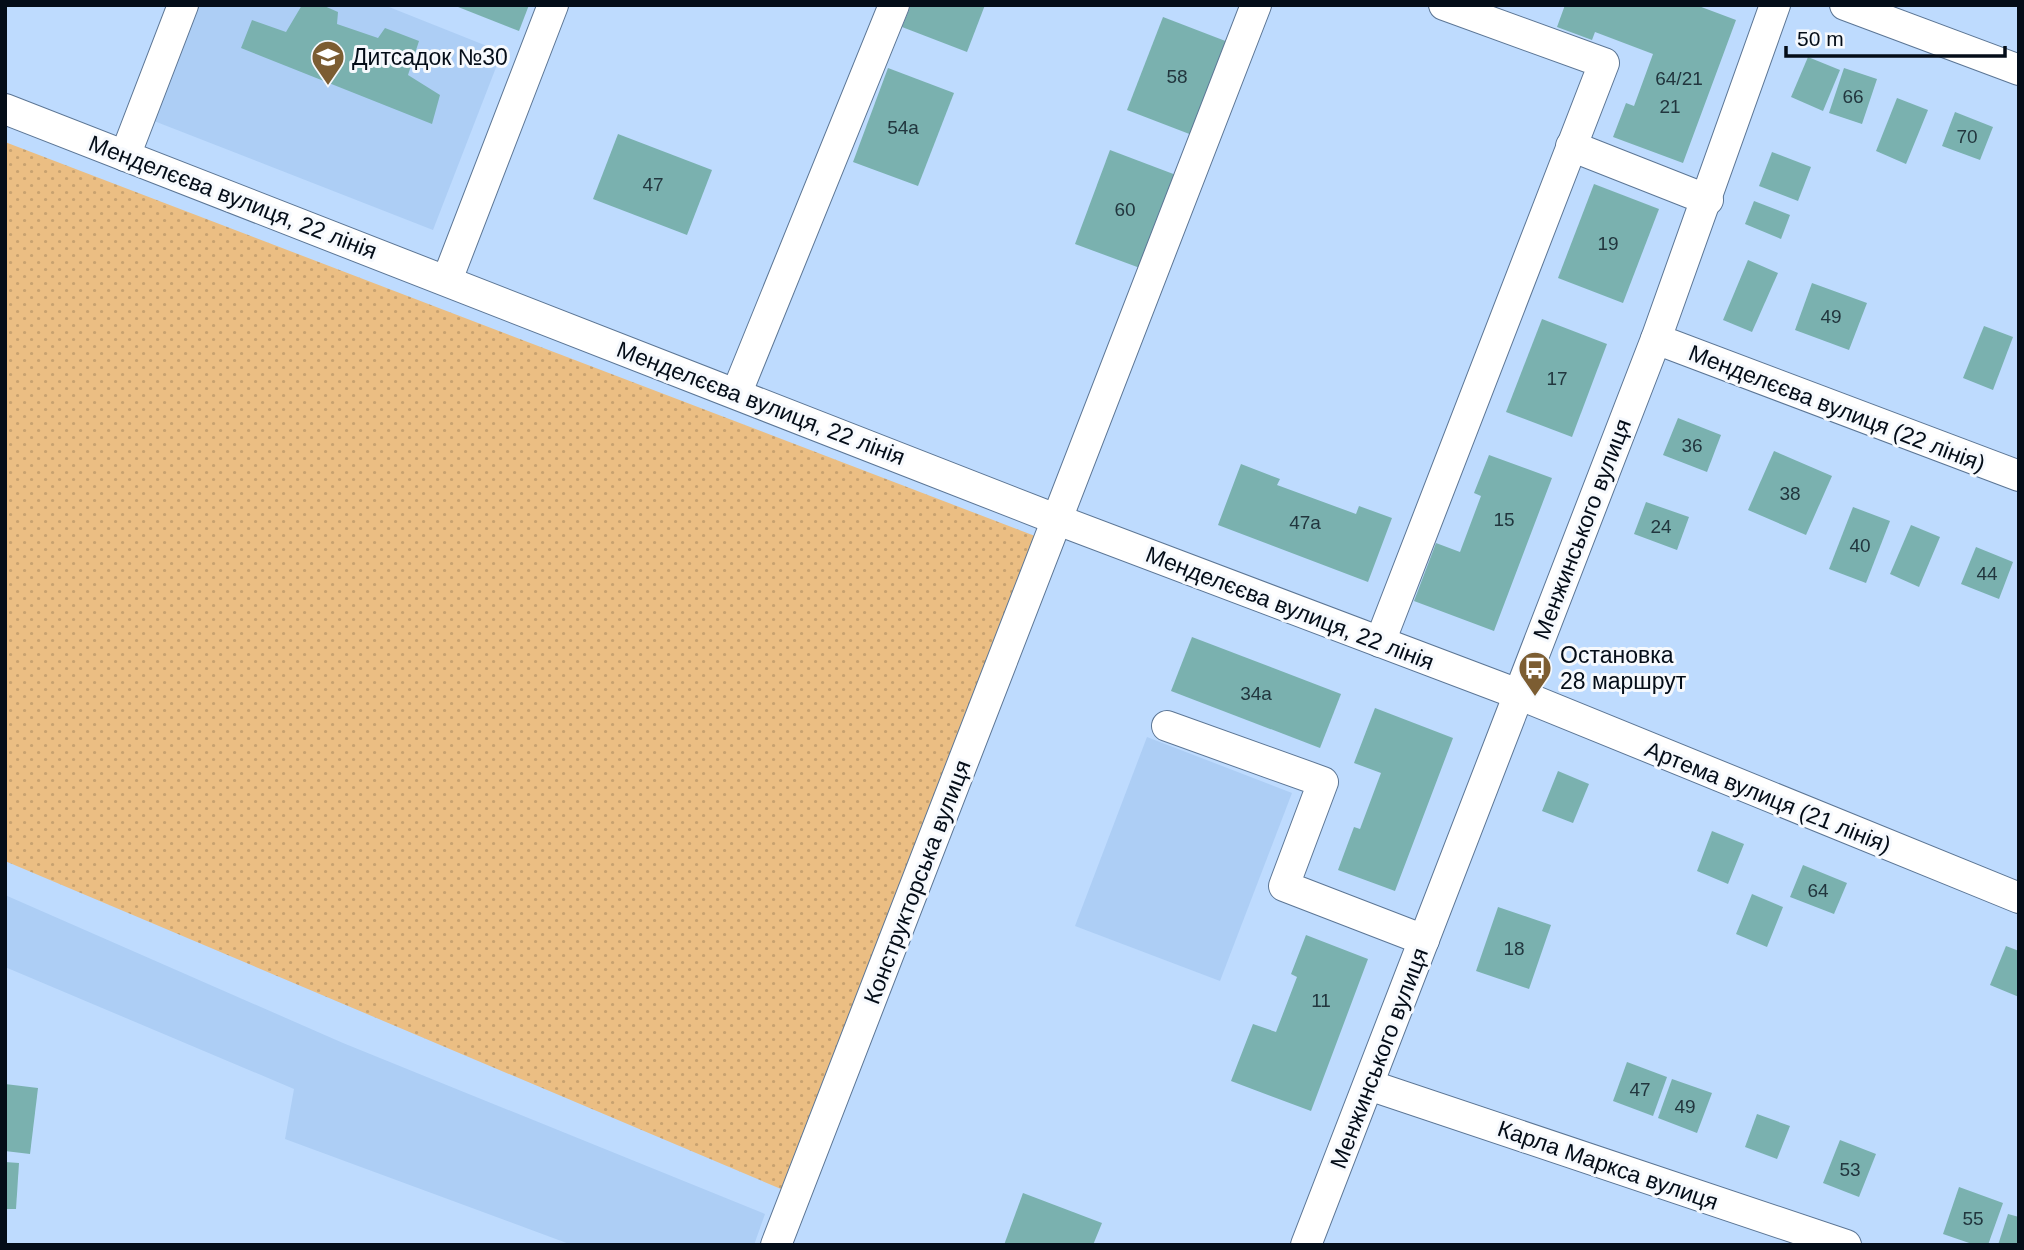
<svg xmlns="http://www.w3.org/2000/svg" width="2024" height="1250" font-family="Arial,sans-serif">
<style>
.built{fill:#adcef5}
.grass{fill:url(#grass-dots)}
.building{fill:#7ab1af}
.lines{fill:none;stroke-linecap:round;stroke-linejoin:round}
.minor-casing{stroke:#5c7695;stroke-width:32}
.minor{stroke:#fff;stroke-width:30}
.labels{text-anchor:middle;stroke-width:6;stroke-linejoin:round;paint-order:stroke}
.number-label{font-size:19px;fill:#22363e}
.poi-label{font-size:23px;fill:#040d18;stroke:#f6f9fd;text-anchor:start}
.street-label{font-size:23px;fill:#040d18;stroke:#f6f9fd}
</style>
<defs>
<pattern id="grass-dots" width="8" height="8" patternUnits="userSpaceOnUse" patternTransform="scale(1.75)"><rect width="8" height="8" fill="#ebbe83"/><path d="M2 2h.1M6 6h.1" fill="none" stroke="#c8a270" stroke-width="1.8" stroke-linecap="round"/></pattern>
</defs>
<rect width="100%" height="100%" fill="#bedbfe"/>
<g class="built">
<polygon points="199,5 384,5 502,52 433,230 154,121"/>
<polygon points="1147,737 1292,793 1220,981 1075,926"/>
<polygon points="5,895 343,1043 765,1214 754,1245 572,1245 285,1139 294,1089 5,967"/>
</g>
<polygon class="grass" points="5,142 1035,536 781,1189 5,861"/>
<g class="building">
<polygon points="302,5 322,5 338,12 337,24 378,38 385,28 419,41 408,75 440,95 432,124 241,48 252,20 286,32"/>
<polygon points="453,5 529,5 519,31"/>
<polygon points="911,5 985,5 967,52 902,27"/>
<polygon points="1565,5 1696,5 1736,20 1683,163 1613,137 1626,103 1634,106 1653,54 1595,32 1592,40 1557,27"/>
<polygon points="1163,17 1228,42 1192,135 1127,110"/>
<polygon points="1808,57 1840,70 1823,111 1791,97"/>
<polygon points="888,68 954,93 918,186 853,162"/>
<polygon points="1844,68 1877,79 1862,124 1829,113"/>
<polygon points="1897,98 1928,110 1906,164 1876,151"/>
<polygon points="1955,112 1993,127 1980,160 1942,146"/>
<polygon points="618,134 712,170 687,235 593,199"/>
<polygon points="1110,150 1176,175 1140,268 1075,244"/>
<polygon points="1772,152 1811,167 1798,201 1759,186"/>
<polygon points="1594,184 1659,209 1623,303 1558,278"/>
<polygon points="1754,201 1790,215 1781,239 1745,224"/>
<polygon points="1748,260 1778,273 1752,332 1723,320"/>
<polygon points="1812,283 1867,303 1849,350 1795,330"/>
<polygon points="1542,319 1607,344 1572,437 1506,412"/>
<polygon points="1984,326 2013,337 1993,390 1963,378"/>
<polygon points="1678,418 1721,435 1707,472 1663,455"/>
<polygon points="1774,451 1832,476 1806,535 1748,510"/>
<polygon points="1489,455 1552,478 1494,631 1414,601 1436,543 1460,552 1481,496 1474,493"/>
<polygon points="1241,464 1280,479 1277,485 1356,514 1359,506 1392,518 1368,582 1218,525"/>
<polygon points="1646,502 1689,517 1677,550 1634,534"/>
<polygon points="1853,507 1890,521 1866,583 1829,569"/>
<polygon points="1911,525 1940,537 1919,587 1890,574"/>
<polygon points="1976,547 2013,562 1999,599 1961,584"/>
<polygon points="1192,637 1341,694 1320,748 1171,691"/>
<polygon points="1375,708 1453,738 1395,891 1338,870 1354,827 1360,829 1381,773 1354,763"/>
<polygon points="1558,771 1589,784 1573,823 1542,811"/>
<polygon points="1712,831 1744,844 1728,884 1697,871"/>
<polygon points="1803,865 1847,883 1834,914 1790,897"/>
<polygon points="1752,894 1783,907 1767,947 1736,934"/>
<polygon points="1498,907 1551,925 1529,989 1476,971"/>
<polygon points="1306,935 1368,959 1311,1111 1231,1081 1253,1024 1276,1032 1297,977 1291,974"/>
<polygon points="2006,946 2019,951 2019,997 1990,985"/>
<polygon points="1627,1062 1667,1077 1653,1116 1613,1101"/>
<polygon points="1672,1079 1712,1093 1697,1133 1658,1118"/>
<polygon points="5,1084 38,1088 30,1154 5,1151"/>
<polygon points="1757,1114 1790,1126 1777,1159 1745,1147"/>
<polygon points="1840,1140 1876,1154 1859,1197 1823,1183"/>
<polygon points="5,1162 19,1163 16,1209 5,1209"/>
<polygon points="1959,1187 2003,1203 1988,1245 1975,1245 1943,1234"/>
<polygon points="1023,1193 1102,1223 1093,1245 1004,1245"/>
<polygon points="2008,1214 2019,1217 2019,1245 1998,1245"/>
</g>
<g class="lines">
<defs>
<g id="minor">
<polyline points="1845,5 2019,70"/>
<polyline points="5,109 1058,520 1518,694 2019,898"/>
<polyline points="1571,146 1708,200"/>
<polyline points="125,156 183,5"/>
<polyline points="447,280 553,5"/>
<polyline points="1656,339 2019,476"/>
<polyline points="737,392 894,5"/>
<polyline points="1380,642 1604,63 1444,5"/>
<polyline points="1167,726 1323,782 1284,886 1424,940"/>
<polyline points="1369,1085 1846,1245"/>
<polyline points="776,1245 1256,5"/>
<polyline points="1306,1245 1656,339 1775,5"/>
</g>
</defs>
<use href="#minor" class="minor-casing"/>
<use href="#minor" class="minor"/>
</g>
<defs>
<symbol id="school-pin" viewBox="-11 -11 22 30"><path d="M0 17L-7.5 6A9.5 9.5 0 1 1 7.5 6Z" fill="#7c5d32" stroke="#f6f9fd"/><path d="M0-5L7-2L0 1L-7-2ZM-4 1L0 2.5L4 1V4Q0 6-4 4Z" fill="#fff"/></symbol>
<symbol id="bus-pin" viewBox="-11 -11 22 30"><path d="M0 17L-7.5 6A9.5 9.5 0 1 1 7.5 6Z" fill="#7c5d32" stroke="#f6f9fd"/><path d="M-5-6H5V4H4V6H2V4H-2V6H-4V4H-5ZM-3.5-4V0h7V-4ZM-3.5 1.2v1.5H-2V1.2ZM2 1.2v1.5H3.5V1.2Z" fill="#fff"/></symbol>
</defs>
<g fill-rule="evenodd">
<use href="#school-pin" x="309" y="38" width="38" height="52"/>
<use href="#bus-pin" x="1516" y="649" width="38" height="52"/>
</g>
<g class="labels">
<g class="number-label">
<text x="1177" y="83">58</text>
<text x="1679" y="85">64/21</text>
<text x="1853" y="103">66</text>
<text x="1670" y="113">21</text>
<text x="903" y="134">54а</text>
<text x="1967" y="143">70</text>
<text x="653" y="191">47</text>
<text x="1125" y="216">60</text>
<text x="1608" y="250">19</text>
<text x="1831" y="323">49</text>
<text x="1557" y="385">17</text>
<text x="1692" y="452">36</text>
<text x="1790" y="500">38</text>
<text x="1504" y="526">15</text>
<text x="1305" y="529">47а</text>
<text x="1661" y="533">24</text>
<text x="1860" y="552">40</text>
<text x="1987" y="580">44</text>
<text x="1256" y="700">34а</text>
<text x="1818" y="897">64</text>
<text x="1514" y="955">18</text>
<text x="1321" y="1007">11</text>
<text x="1640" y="1096">47</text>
<text x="1685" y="1113">49</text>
<text x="1850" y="1176">53</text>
<text x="1973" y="1225">55</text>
</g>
<g class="poi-label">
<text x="352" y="65">Дитсадок №30</text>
<text x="1560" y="663">Остановка<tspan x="1560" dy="26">28 маршрут</tspan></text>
</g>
<g class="street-label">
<text transform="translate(233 197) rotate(21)" y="8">Менделєєва вулиця, 22 лінія</text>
<text transform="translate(761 403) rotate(21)" y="8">Менделєєва вулиця, 22 лінія</text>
<text transform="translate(1837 408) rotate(21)" y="8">Менделєєва вулиця (22 лiнiя)</text>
<text transform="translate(1582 529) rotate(-69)" y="8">Менжинського вулиця</text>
<text transform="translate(1290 608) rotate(21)" y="8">Менделєєва вулиця, 22 лінія</text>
<text transform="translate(1768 797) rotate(22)" y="8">Артема вулиця (21 лiнiя)</text>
<text transform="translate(917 882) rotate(-69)" y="8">Конструкторська вулиця</text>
<text transform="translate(1379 1058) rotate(-69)" y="8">Менжинського вулиця</text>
<text transform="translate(1608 1165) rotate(19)" y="8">Карла Маркса вулиця</text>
</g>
</g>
<rect width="2024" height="1250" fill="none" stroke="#040d18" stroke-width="14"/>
<path d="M1786 46v10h219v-10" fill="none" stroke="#040d18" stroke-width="3.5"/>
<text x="1797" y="46" font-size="21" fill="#040d18" stroke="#f6f9fd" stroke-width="5" paint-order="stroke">50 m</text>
</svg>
